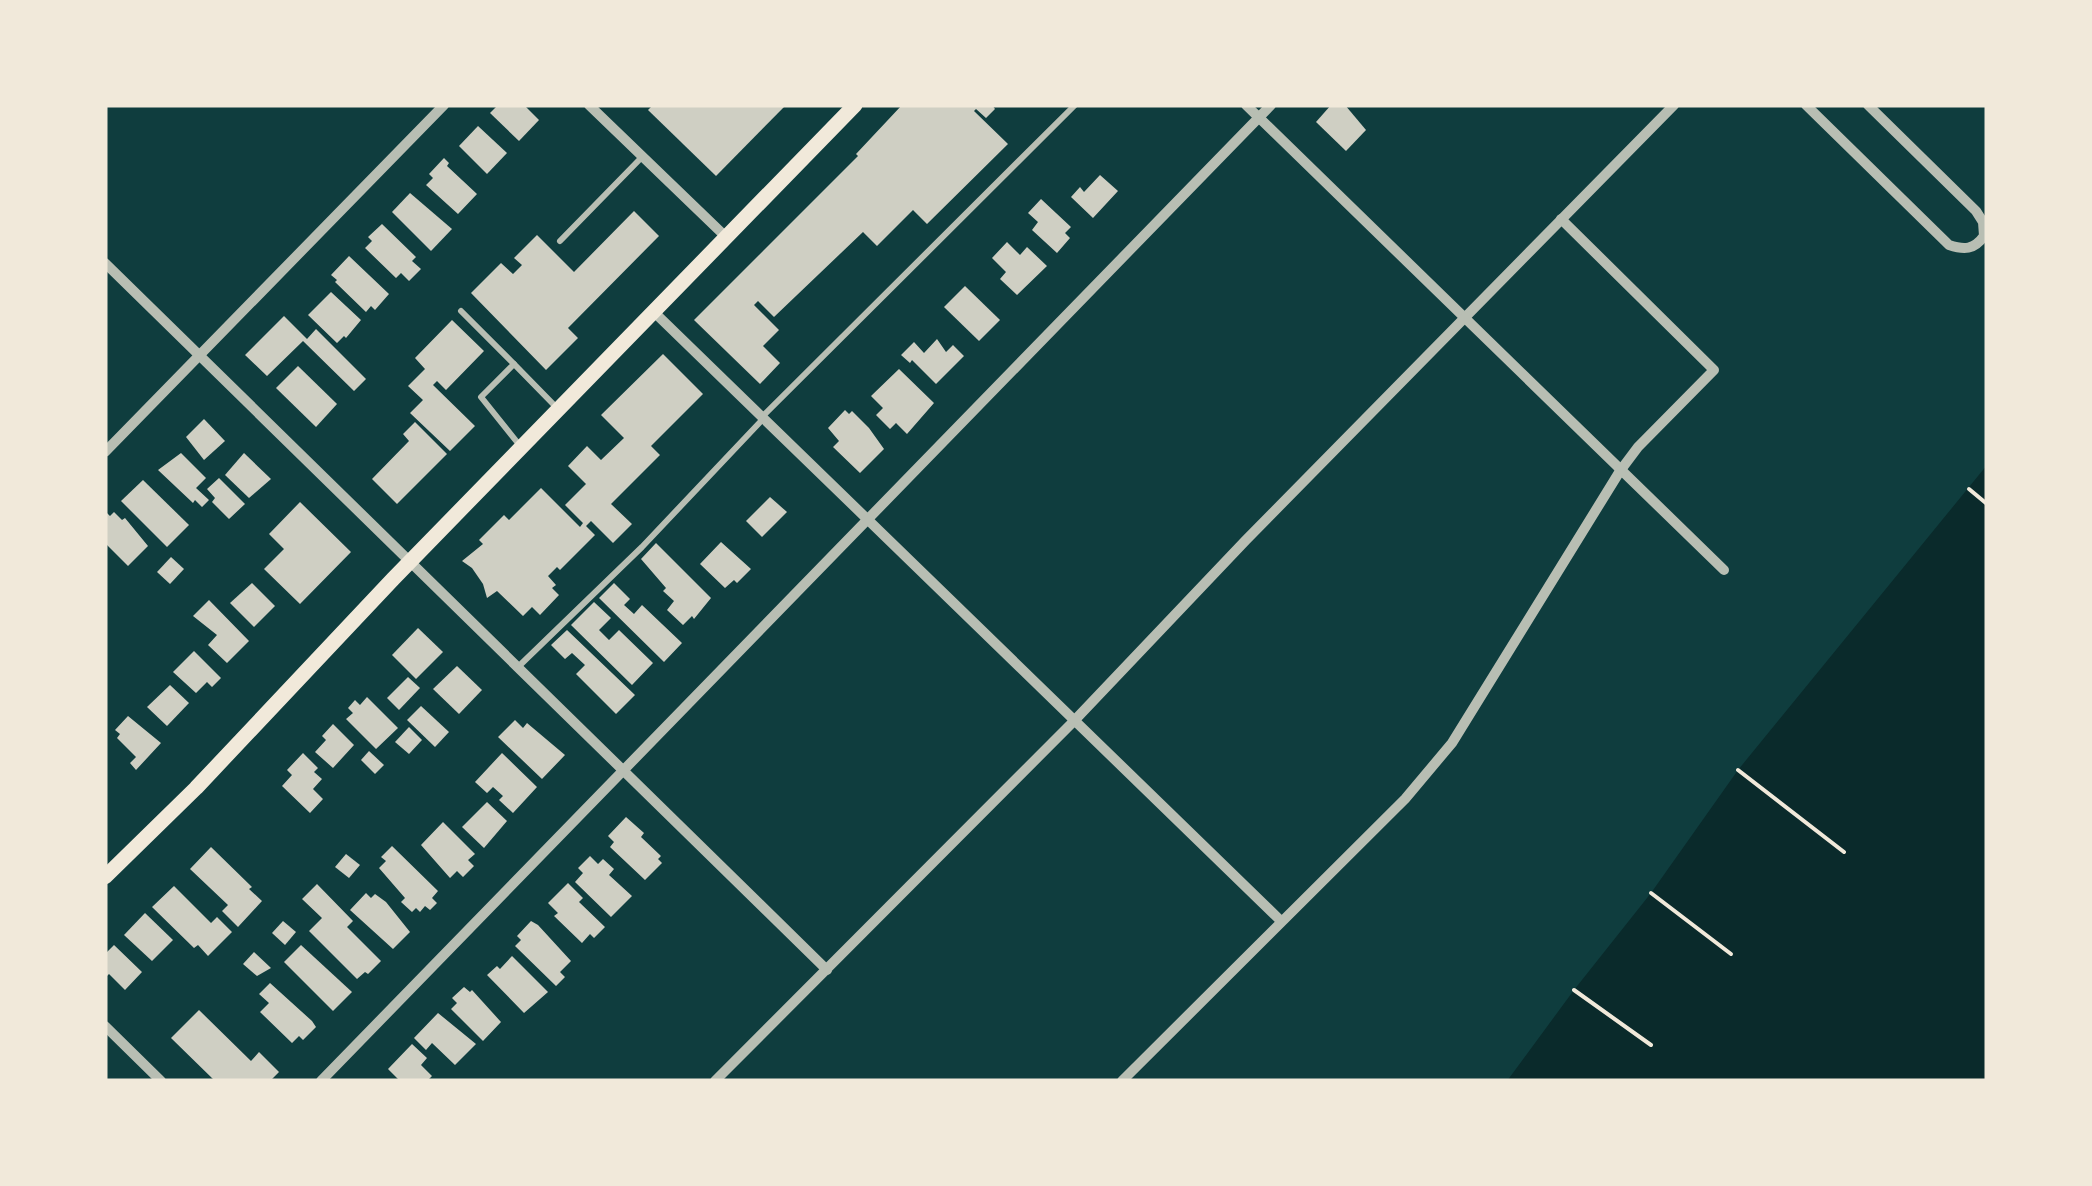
<svg xmlns="http://www.w3.org/2000/svg" width="2092" height="1186" font-family="'Libre Baskerville',serif">
<style>
.water{fill:#0a2a2b}
.building{fill:#cfcfc3}
.lines{fill:none;stroke-linecap:round;stroke-linejoin:round}
.path{stroke:#f1e9da;stroke-width:4}
.service{stroke:#b8beb3;stroke-width:6}
.minor{stroke:#b8beb3;stroke-width:10}
.secondary{stroke:#f1e9da;stroke-width:15}
</style>
<rect width="100%" height="100%" fill="#0f3d3e"/>
<polygon class="water" points="1987,465 1987,1081 1507,1081 1574,990 1651,893 1738,770"/>
<g class="building">
<polygon points="498,105 524,105 539,120 519,141 490,113"/>
<polygon points="653,105 786,105 716,176 648,110"/>
<polygon points="902,105 992,105 995,109 986,118 976,109 974,111 1008,144 927,224 913,210 877,246 863,232 774,317 758,301 754,305 779,330 763,346 780,363 760,384 694,320 858,156 856,154"/>
<polygon points="1331,105 1345,105 1366,130 1346,151 1316,122"/>
<polygon points="478,126 507,153 487,174 459,146"/>
<polygon points="444,158 449,163 447,166 477,194 458,214 426,185 433,178 429,174"/>
<polygon points="1100,175 1118,191 1093,218 1071,197 1080,187 1084,192"/>
<polygon points="410,193 452,229 431,251 392,212"/>
<polygon points="1041,199 1071,227 1065,233 1070,238 1057,253 1032,230 1038,222 1028,213"/>
<polygon points="634,211 659,236 568,328 578,338 546,370 471,293 501,263 513,274 522,265 514,258 537,235 574,272"/>
<polygon points="382,224 416,257 412,261 421,269 409,281 401,273 396,278 365,248 372,241 368,237"/>
<polygon points="1007,242 1020,255 1027,247 1047,266 1017,295 1000,279 1006,272 992,258"/>
<polygon points="349,256 389,294 375,310 371,306 366,312 335,282 337,280 331,275"/>
<polygon points="965,286 1000,320 979,341 944,307"/>
<polygon points="331,292 361,320 346,338 344,336 337,343 308,315"/>
<polygon points="284,316 307,339 316,329 366,379 354,391 303,341 267,376 245,355"/>
<polygon points="452,320 484,351 446,390 437,381 433,385 475,426 450,451 410,413 423,400 408,386 425,369 415,358"/>
<polygon points="937,339 946,352 953,345 964,356 936,384 912,360 910,363 901,355 914,342 924,353"/>
<polygon points="663,354 703,394 651,446 660,455 611,504 632,524 613,543 591,521 586,526 595,535 560,570 557,567 548,576 556,585 552,588 559,595 540,615 532,607 523,616 497,591 487,598 483,584 472,568 462,561 483,544 479,540 504,515 509,520 541,488 580,527 583,523 565,505 586,484 568,466 587,446 601,460 624,438 601,415"/>
<polygon points="298,366 337,404 316,427 276,388"/>
<polygon points="899,369 934,403 907,434 896,423 890,429 876,415 883,408 871,396"/>
<polygon points="845,410 849,414 852,411 869,428 884,449 860,473 833,447 839,441 828,428"/>
<polygon points="204,419 225,441 204,460 186,437"/>
<polygon points="415,422 447,454 397,504 372,479 409,441 403,434"/>
<polygon points="181,453 206,478 196,488 209,500 202,507 195,500 193,503 158,470"/>
<polygon points="244,453 271,479 249,498 225,475"/>
<polygon points="219,478 245,504 229,519 212,502 215,498 207,489"/>
<polygon points="143,480 189,525 167,547 121,501"/>
<polygon points="770,497 787,512 762,537 746,521"/>
<polygon points="300,502 351,552 300,604 264,569 284,549 269,534"/>
<polygon points="105,511 110,516 114,512 122,520 125,518 148,546 128,566 105,543"/>
<polygon points="721,542 751,569 737,583 734,580 725,588 700,564"/>
<polygon points="656,543 711,598 694,619 692,616 683,625 667,610 674,601 663,591 666,588 641,559"/>
<polygon points="171,557 184,569 170,584 157,572"/>
<polygon points="252,583 275,606 254,627 230,603"/>
<polygon points="614,583 630,599 624,605 634,614 642,605 682,643 664,662 599,598"/>
<polygon points="209,600 249,641 227,663 208,645 217,635 193,616"/>
<polygon points="594,602 611,618 599,630 609,640 619,630 653,663 632,685 571,625"/>
<polygon points="418,628 443,652 416,679 392,655"/>
<polygon points="567,630 635,695 616,714 576,674 585,665 572,653 565,659 551,645"/>
<polygon points="194,651 221,678 212,687 207,682 196,693 173,672"/>
<polygon points="457,666 482,690 459,714 433,689"/>
<polygon points="408,677 420,688 399,710 387,698"/>
<polygon points="170,685 189,703 167,726 147,707"/>
<polygon points="367,697 398,728 376,749 346,719 353,713 348,708 355,700 360,705"/>
<polygon points="421,706 449,732 435,747 407,720"/>
<polygon points="128,716 161,743 136,770 130,763 136,757 117,738 120,734 115,730"/>
<polygon points="515,720 523,728 527,723 565,755 542,779 498,737"/>
<polygon points="333,724 354,745 333,768 315,752 326,740 322,736"/>
<polygon points="409,727 422,740 409,754 395,742"/>
<polygon points="369,751 384,765 375,774 361,760"/>
<polygon points="303,753 318,768 314,772 322,779 313,789 323,799 310,813 282,786 292,775 287,770"/>
<polygon points="502,753 537,787 513,813 499,800 503,796 493,787 487,793 475,782"/>
<polygon points="487,802 507,821 484,848 462,827"/>
<polygon points="626,817 644,833 641,837 661,856 658,859 662,863 645,880 610,847 614,842 608,836"/>
<polygon points="443,822 475,854 468,860 474,866 463,877 457,871 450,878 421,845"/>
<polygon points="392,846 438,891 432,898 437,903 430,910 425,906 420,912 416,908 412,912 401,902 405,898 379,868 386,861 381,857"/>
<polygon points="211,847 252,887 249,889 262,901 238,927 222,911 228,905 190,869"/>
<polygon points="346,854 360,865 349,878 335,867"/>
<polygon points="590,856 598,864 603,859 614,869 609,875 632,896 611,917 575,882 583,873 578,868"/>
<polygon points="568,883 583,898 579,902 605,927 594,938 590,934 582,943 554,916 558,913 548,903"/>
<polygon points="317,884 353,921 347,927 381,961 368,974 365,972 357,979 309,931 322,918 302,899"/>
<polygon points="174,886 211,923 217,917 232,932 208,956 198,945 194,948 152,907"/>
<polygon points="366,893 371,898 375,894 386,902 410,932 393,949 350,910"/>
<polygon points="145,913 173,940 152,961 124,935"/>
<polygon points="283,921 296,932 285,945 272,933"/>
<polygon points="531,921 538,925 571,961 560,972 565,977 556,986 515,946 521,940 517,936"/>
<polygon points="114,945 142,972 125,990 109,974 105,978 105,954"/>
<polygon points="301,945 352,992 333,1011 284,962"/>
<polygon points="254,952 271,968 257,976 243,964"/>
<polygon points="512,956 548,992 524,1013 487,975 497,966 500,969"/>
<polygon points="270,983 312,1021 316,1027 303,1040 299,1036 292,1043 260,1012 269,1003 259,994"/>
<polygon points="464,987 470,992 472,990 501,1022 483,1041 451,1009 457,1003 452,998"/>
<polygon points="199,1010 251,1061 259,1052 279,1072 270,1081 215,1081 171,1038"/>
<polygon points="438,1013 476,1044 455,1065 432,1043 426,1050 414,1038"/>
<polygon points="412,1044 427,1058 421,1065 432,1076 427,1081 400,1081 388,1069"/>
</g>
<g class="lines">
<g class="path">
<polyline points="1969,489 1987,504"/>
<polyline points="1738,770 1844,852"/>
<polyline points="1651,893 1731,954"/>
<polyline points="1574,990 1651,1045"/>
</g>
<g class="service">
<polyline points="560,241 642,157"/>
<polyline points="461,311 514,364 481,397 521,447"/>
<polyline points="514,364 558,409"/>
<polyline points="762,417 1075,105"/>
<polyline points="518,667 642,547 763,419"/>
</g>
<g class="minor">
<polyline points="589,105 726,237"/>
<polyline points="1246,105 1724,570"/>
<path d="M1806 105 1949 245C1964 250 1974 250 1984 236L1983 222 1976 211 1868 105"/>
<polyline points="105,263 827,970"/>
<polyline points="655,313 1280,920"/>
<polyline points="105,452 444,105"/>
<polyline points="105,1026 161,1081"/>
<polyline points="321,1081 1271,105"/>
<polyline points="715,1081 1073,722 1246,540 1674,105"/>
<polyline points="1122,1081 1405,799 1452,743 1620,471 1638,447 1714,370 1561,219"/>
</g>
<polyline class="secondary" points="105,877 196,788 393,579 855,105"/>
</g>
<rect width="2092" height="1186" fill="none" stroke="#f1e9da" stroke-width="215"/>
</svg>
